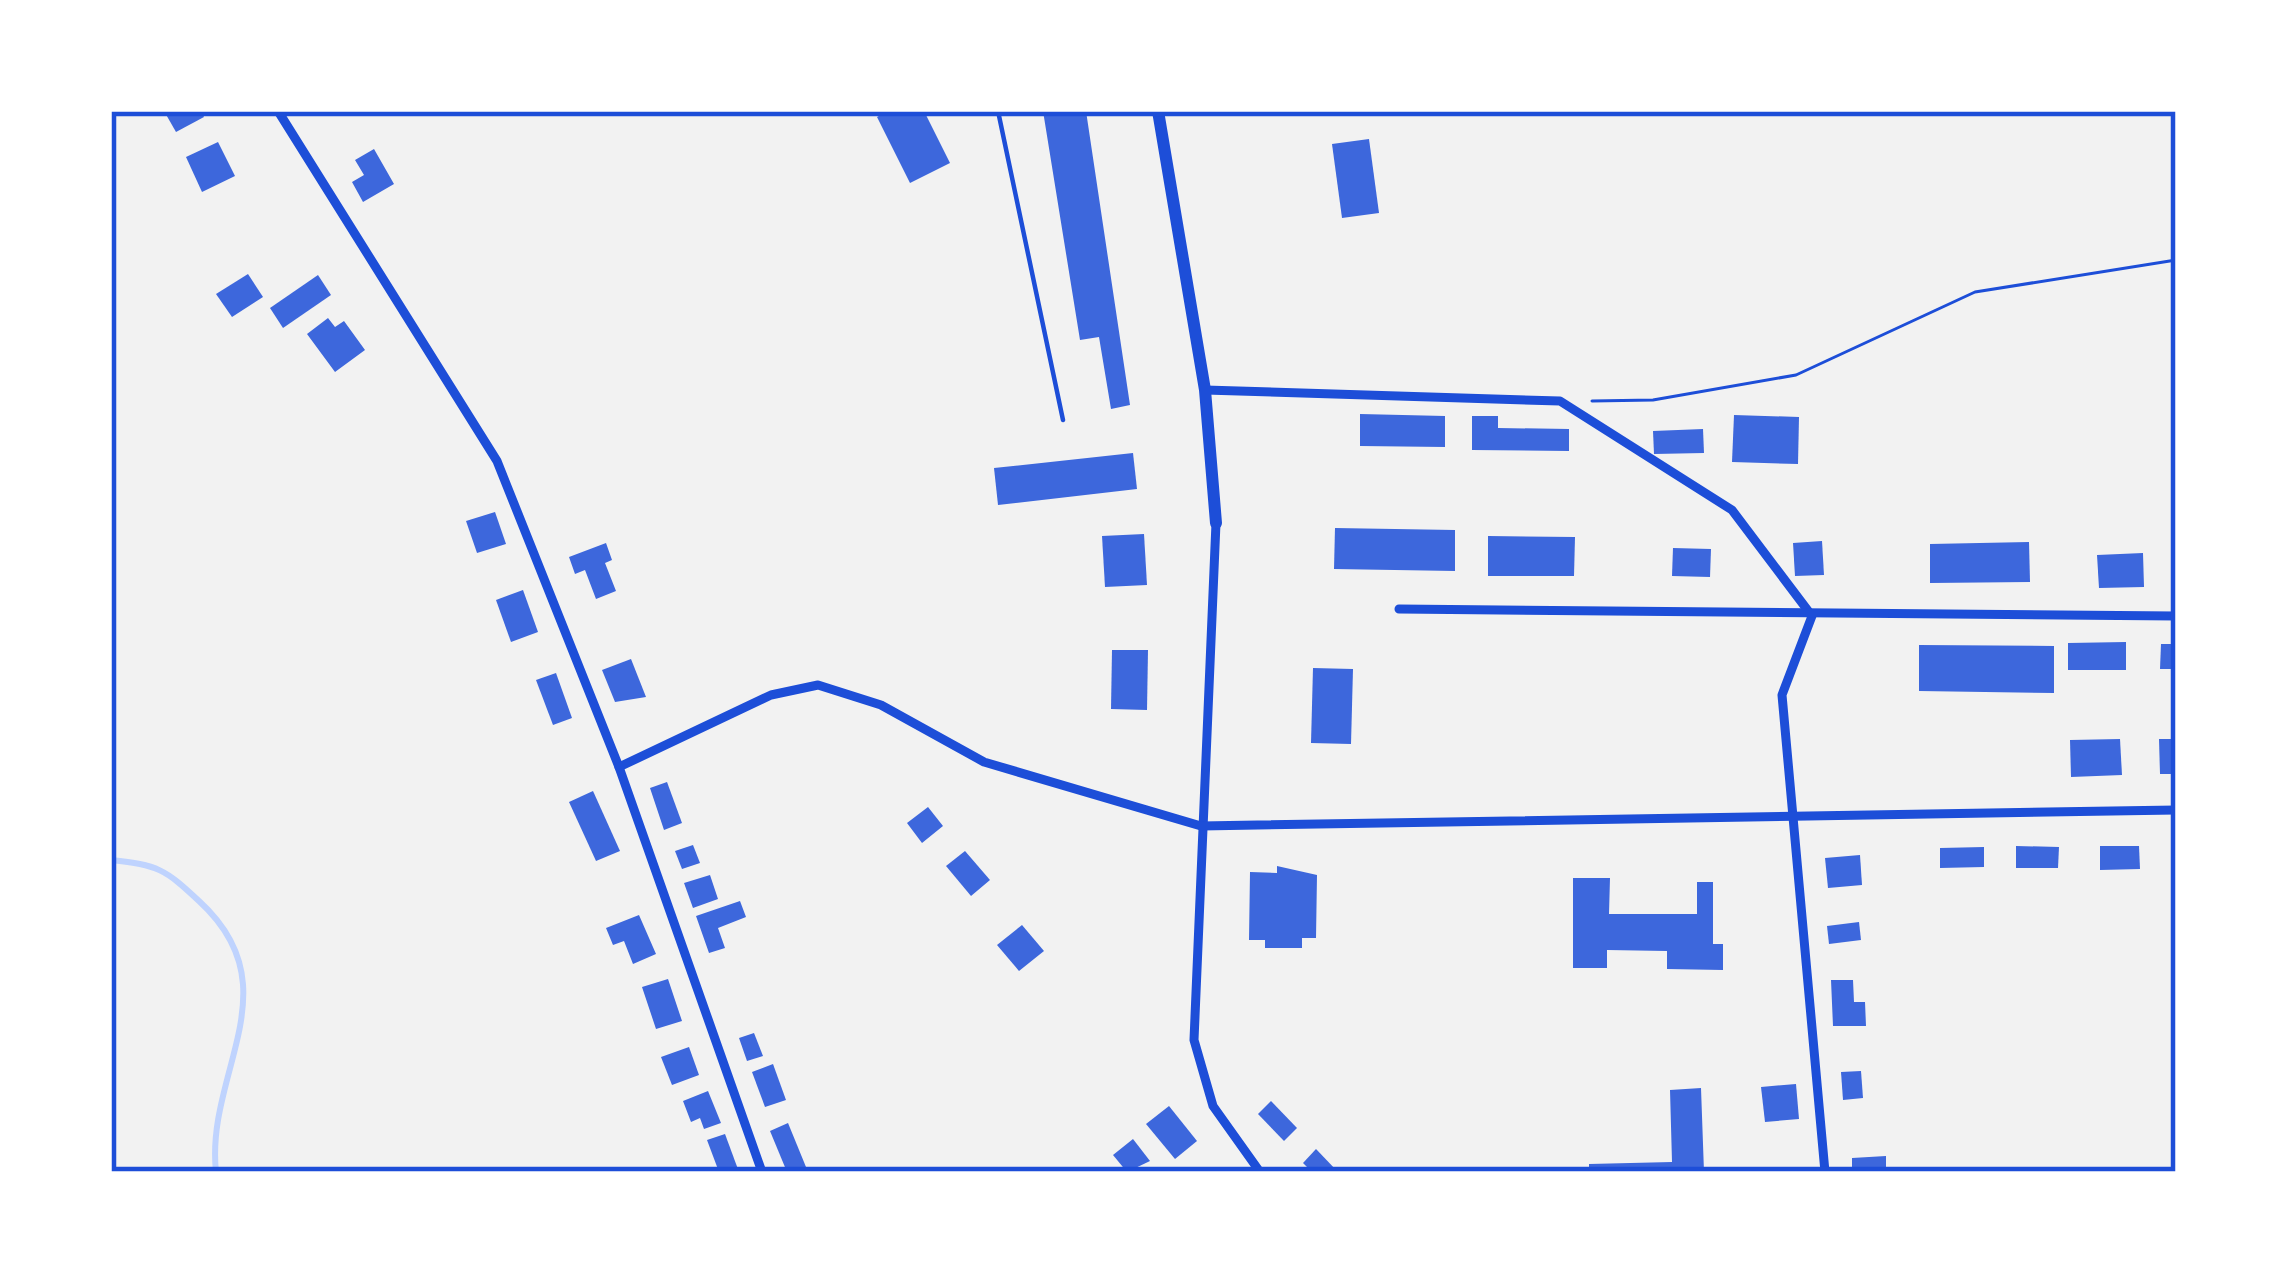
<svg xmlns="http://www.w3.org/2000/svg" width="2287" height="1283" font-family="Roboto,sans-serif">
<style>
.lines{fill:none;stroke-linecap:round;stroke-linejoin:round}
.stream{stroke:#bfd3fe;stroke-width:6}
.building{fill:#3d67dc}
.path{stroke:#1d4ed8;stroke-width:3}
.service{stroke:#1d4ed8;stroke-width:4.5}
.minor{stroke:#1d4ed8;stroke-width:9}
.tertiary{stroke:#1d4ed8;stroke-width:12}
.neatline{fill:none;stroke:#1d4ed8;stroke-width:4.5}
</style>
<rect width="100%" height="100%" fill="#f2f2f2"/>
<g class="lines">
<path class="stream" d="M111 860C158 865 165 869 199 901 294 988 205 1072 216 1172"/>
</g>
<g class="building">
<polygon points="164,111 201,111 204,117 176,132"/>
<polygon points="888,111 924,111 950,163 910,183 877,117"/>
<polygon points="1043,111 1086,111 1130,405 1111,409 1099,337 1080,340"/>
<polygon points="1369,139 1379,213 1342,218 1332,144"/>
<polygon points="218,142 235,176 202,192 186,157"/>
<polygon points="374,149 394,184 363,202 352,182 364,175 355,160"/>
<polygon points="248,274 263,297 232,317 216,294"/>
<polygon points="318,275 331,295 283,328 270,308"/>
<polygon points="328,318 335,327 344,321 365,350 335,372 307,334"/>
<polygon points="1360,414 1445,416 1445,447 1360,446"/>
<polygon points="1734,415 1799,417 1798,464 1732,462"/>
<polygon points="1472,416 1498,416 1498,428 1569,429 1569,451 1472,450"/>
<polygon points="1703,429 1704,453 1654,454 1653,431"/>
<polygon points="1133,453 1137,489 998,505 994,468"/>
<polygon points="495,512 506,544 477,553 466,521"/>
<polygon points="1335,528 1455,530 1455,571 1334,569"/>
<polygon points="1144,534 1147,585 1105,587 1102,536"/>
<polygon points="1488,536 1575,537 1574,576 1488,576"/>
<polygon points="1822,541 1824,575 1795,576 1793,543"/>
<polygon points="2029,542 2030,582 1930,583 1930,544"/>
<polygon points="606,543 612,560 605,563 616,591 596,599 585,570 575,574 569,557"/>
<polygon points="1673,548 1711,549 1710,577 1672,576"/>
<polygon points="2143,553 2144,587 2099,588 2097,555"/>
<polygon points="523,590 538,632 511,642 496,600"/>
<polygon points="2126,642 2126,670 2068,670 2068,643"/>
<polygon points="2161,644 2176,644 2176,669 2160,669"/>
<polygon points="1919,645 2054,646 2054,693 1919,691"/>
<polygon points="1112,650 1148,650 1147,710 1111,709"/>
<polygon points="631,659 646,697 615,702 602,670"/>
<polygon points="1313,668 1353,669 1351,744 1311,743"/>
<polygon points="556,673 572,718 553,725 536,680"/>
<polygon points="2120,739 2122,775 2071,777 2070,740"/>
<polygon points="2159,739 2176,739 2176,774 2160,774"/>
<polygon points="667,782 682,823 664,830 650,788"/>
<polygon points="593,791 620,851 596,861 569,802"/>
<polygon points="928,807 943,826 922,843 907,823"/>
<polygon points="693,845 700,863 682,869 675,851"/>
<polygon points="2016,846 2059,847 2058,868 2016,868"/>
<polygon points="2100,846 2139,846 2140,869 2100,870"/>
<polygon points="1984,847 1984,867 1940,868 1940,848"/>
<polygon points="965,851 990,880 971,896 946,866"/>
<polygon points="1860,855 1862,885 1828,888 1825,858"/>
<polygon points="1277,866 1317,875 1316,938 1302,938 1302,948 1265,948 1265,940 1249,940 1250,872 1277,873"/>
<polygon points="710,875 718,899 693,908 684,883"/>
<polygon points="1573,878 1610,878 1609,914 1697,914 1697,882 1713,882 1713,944 1723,944 1723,970 1667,969 1667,951 1607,950 1607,968 1573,968"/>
<polygon points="740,901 746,917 718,928 725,948 709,953 696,916"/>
<polygon points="639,915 656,954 633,964 624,941 613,945 606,928"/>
<polygon points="1859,922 1861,940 1829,944 1827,926"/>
<polygon points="1022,925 1044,951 1019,971 997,945"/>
<polygon points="668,979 682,1021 656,1029 642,987"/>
<polygon points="1831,980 1853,980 1854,1002 1865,1002 1866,1026 1833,1026"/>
<polygon points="754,1033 763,1056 747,1061 739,1038"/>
<polygon points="689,1047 699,1075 672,1085 661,1057"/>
<polygon points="773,1064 786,1100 765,1107 752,1072"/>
<polygon points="1861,1071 1863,1098 1843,1100 1841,1072"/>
<polygon points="1796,1084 1799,1119 1765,1122 1761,1087"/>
<polygon points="1701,1088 1704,1172 1589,1172 1589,1164 1672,1162 1670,1090"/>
<polygon points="708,1091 721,1123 704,1129 700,1118 691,1122 683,1101"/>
<polygon points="1271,1101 1297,1128 1284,1141 1258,1114"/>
<polygon points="1169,1106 1197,1141 1175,1159 1146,1124"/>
<polygon points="788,1123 806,1167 795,1172 787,1172 770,1131"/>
<polygon points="725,1134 739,1172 719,1172 707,1140"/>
<polygon points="1133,1139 1150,1161 1127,1172 1113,1155"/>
<polygon points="1316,1149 1338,1172 1312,1172 1303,1163"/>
<polygon points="1886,1156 1886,1172 1852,1172 1852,1158"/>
</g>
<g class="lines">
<polyline class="path" points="1592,401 1653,400 1796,375 1975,292 2176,260"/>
<polyline class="service" points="998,111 1063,420"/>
<g class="minor">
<polyline points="278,111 497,461 619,767 762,1172"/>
<polyline points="1205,390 1560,401 1732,510 1812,616 1782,695 1825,1172"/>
<polyline points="1216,523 1194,1040 1213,1106 1260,1172"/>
<polyline points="1399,609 2176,616"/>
<polyline points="619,767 771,695 818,685 881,705 984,762 1201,826 2176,810"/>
</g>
<polyline class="tertiary" points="1158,111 1205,390 1216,523"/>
</g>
<rect width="2287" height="1283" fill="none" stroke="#ffffff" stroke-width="228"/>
<rect x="114" y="114" width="2059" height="1055" class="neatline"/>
</svg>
